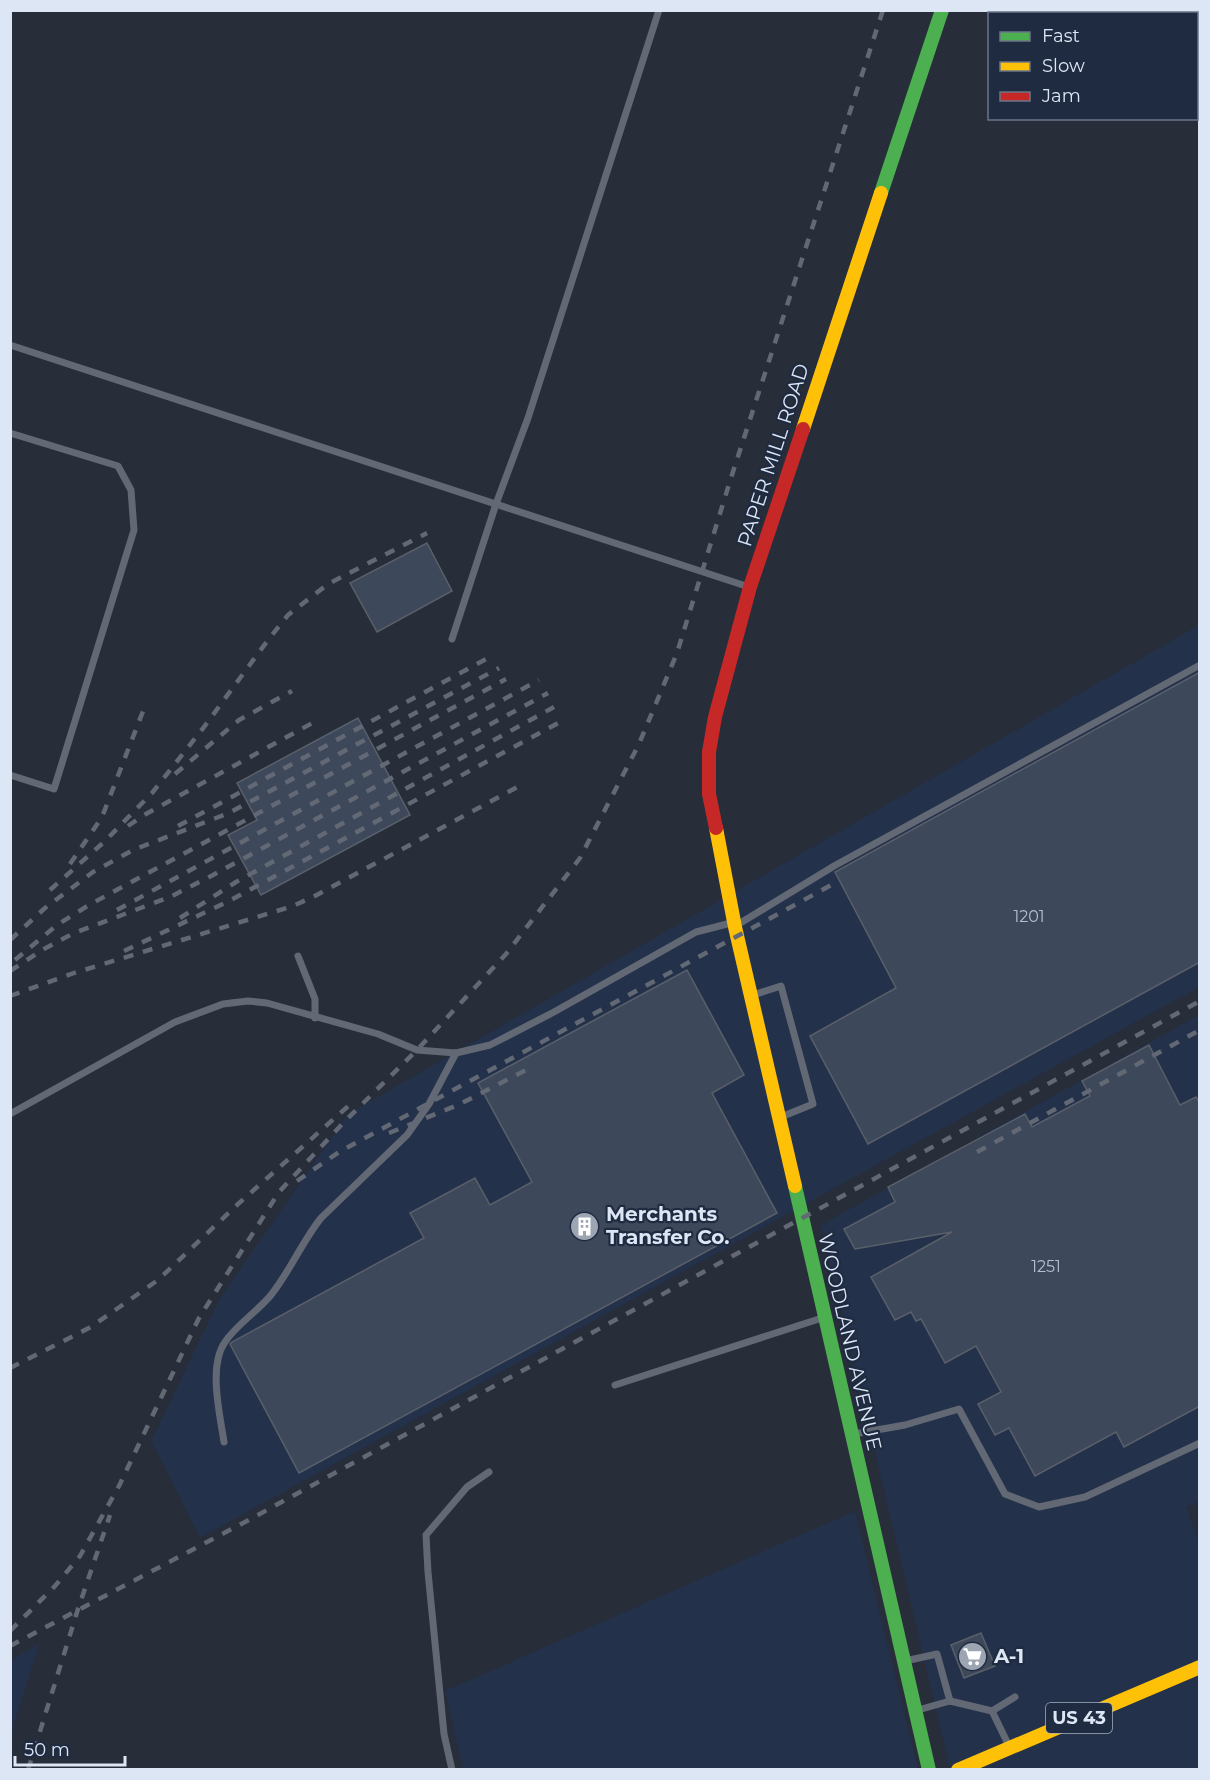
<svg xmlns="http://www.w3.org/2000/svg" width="1210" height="1780" font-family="Montserrat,sans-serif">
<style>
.built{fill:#24314b}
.building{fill:#3e485b;stroke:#5a606a;stroke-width:1.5}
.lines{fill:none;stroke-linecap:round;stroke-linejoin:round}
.lane{stroke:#626974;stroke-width:7}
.fast{stroke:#4caf50;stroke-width:14}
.slow{stroke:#ffc107;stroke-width:14}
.jam{stroke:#c62828;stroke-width:14}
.rail{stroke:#636974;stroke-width:4.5;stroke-dasharray:10 10;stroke-linecap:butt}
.labels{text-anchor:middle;stroke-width:4.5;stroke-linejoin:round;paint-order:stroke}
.number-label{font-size:16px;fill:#b5bece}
.shield{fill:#1f2b41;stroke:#a4aebe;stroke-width:1.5}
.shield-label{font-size:18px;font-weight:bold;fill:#dde6f4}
.street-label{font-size:20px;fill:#dde6f4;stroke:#1f2b41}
.poi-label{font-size:20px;font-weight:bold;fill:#dde6f4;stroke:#1f2b41;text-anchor:start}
</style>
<rect width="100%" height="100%" fill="#272d39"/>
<g class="built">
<polygon points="1199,625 1199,987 200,1538 151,1441 220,1298 348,1114"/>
<polygon points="1199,1015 1200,1501 1186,1507 1199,1543 1199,1769 950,1769 821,1225"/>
<polygon points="855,1511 918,1769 463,1769 445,1691"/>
<polygon points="39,1644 11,1735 11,1660"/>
</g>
<g class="building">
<polygon points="427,543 452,591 377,632 350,583"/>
<polygon points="1200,672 1200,962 868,1144 810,1036 896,988 835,872"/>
<polygon points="358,718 410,815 261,895 228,835 257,820 237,783"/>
<polygon points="687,970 744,1075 712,1093 777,1213 299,1473 230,1344 232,1342 424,1238 410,1213 475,1178 490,1205 532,1182 478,1083"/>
<polygon points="1149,1045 1180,1105 1196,1097 1200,1104 1200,1406 1124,1447 1116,1432 1035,1476 1009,1428 995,1435 978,1404 1001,1392 976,1346 945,1363 921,1319 916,1321 911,1312 895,1320 871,1277 952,1232 855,1249 844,1229 895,1202 888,1187 1025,1114 1032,1127 1090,1096 1082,1081"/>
<polygon points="981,1633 995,1666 964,1678 951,1645"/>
</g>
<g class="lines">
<g class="lane">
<polyline points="10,345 749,587"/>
<polyline points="10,433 118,466 131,490 134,530 54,789 10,775"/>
<polyline points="452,639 496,504 528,418 659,10"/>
<polyline points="737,925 834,866 1200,665"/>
<polyline points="298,956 315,999 315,1018"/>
<polyline points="753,995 781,986 813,1104 781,1117"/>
<polyline points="10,1114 175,1022 223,1004 248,1001 267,1003 378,1034 417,1050 456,1053 490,1045 554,1012 696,932 731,923"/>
<polyline points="615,1385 822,1318"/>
<polyline points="854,1434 905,1425 959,1409 1005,1494 1039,1507 1085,1497 1200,1443"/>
<path d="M224 1442C220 1415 208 1366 225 1342 237 1324 257 1312 271 1295 290 1271 302 1242 321 1218L407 1135 429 1104 456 1053"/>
<polyline points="905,1661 937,1654 950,1701"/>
<polyline points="918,1710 950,1701 992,1711 1009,1746"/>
<polyline points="992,1711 1015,1697"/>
<polyline points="452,1770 444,1734 428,1572 426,1535 467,1487 489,1472"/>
</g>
<g class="fast">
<polyline points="881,193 942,10"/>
<polyline points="795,1186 929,1770"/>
</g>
<g class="slow">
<polyline points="803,429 881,193"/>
<polyline points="716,828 735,927 795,1186"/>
<polyline points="958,1770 1200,1667"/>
</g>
<polyline class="jam" points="716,828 709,794 709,752 715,717 750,587 803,429"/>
<g class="rail">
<polyline points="175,774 239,720 292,691"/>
<polyline points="128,826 144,815 316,721"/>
<polyline points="178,826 486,659"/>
<polyline points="70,864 102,817 145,706"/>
<polyline points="50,890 104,842 152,793 204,727 268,640 288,615 328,584 427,533"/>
<polyline points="117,910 539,680"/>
<polyline points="180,918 236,882 554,707"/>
<polyline points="10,940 45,908 93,872 133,850 229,813 499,668"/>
<polyline points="124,951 229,901 562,721"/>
<polyline points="15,960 57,925 89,905 506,679"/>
<polyline points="10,971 44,949 74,933 170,897 213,875 548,693"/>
<polyline points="10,996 74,973 293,906 313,897 525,783"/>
<polyline points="389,1133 458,1105 528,1069"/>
<polyline points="977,1152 1200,1030"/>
<polyline points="297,1181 339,1152 837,882"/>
<polyline points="10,1368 91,1327 158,1280 238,1204 354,1101"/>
<polyline points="10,1631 55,1586 80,1556 119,1486 199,1318 279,1192 344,1122 417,1050 506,954 580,858 639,744 677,653 730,481 883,10"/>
<polyline points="10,1646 245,1522 1200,1001"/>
<polyline points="28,1770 78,1609 110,1515"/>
</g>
</g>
<defs>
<symbol id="building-disc" viewBox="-11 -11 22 22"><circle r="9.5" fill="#9da5b3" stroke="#1f2b41"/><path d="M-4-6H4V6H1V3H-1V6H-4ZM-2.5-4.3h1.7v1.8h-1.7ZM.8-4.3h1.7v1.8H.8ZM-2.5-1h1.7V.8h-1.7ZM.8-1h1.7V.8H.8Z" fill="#fff"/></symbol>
<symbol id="supermarket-disc" viewBox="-11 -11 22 22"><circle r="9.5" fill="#9da5b3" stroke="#1f2b41"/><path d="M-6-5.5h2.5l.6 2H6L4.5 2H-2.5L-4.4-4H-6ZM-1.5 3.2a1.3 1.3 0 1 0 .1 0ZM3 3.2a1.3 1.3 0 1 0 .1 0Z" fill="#fff"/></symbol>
</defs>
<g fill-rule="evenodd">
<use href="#building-disc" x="568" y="1210" width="33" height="33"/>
<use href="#supermarket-disc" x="956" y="1640" width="33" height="33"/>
</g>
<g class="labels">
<g class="number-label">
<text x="1029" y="922">1201</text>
<text x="1046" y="1272">1251</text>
</g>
<rect class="shield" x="1046" y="1703" width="66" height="30" rx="4.5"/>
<g class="shield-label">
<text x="1079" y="1724">US 43</text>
</g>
<g class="street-label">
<text transform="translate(773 455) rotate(-72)" y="7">PAPER MILL ROAD</text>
<text transform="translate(850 1342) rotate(77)" y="7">WOODLAND AVENUE</text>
</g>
<g class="poi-label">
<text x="606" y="1221">Merchants<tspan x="606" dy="23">Transfer Co.</tspan></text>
<text x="994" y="1663">A-1</text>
</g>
</g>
<rect width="1210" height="1780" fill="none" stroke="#dde6f4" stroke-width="24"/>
<rect x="988" y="12" width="210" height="108" fill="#1f2b41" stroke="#6b7689" stroke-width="1.5"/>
<rect x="1000" y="32" width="30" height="9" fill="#4caf50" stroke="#6b7689" stroke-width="1.5"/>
<text x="1042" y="42" font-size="18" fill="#dde6f4">Fast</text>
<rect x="1000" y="62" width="30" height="9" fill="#ffc107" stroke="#6b7689" stroke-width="1.5"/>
<text x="1042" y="72" font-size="18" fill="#dde6f4">Slow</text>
<rect x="1000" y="92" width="30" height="9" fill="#c62828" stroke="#6b7689" stroke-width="1.5"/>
<text x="1042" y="102" font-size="18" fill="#dde6f4">Jam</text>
<path d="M15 1756v9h110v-9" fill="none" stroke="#dde6f4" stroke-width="3"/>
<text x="24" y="1756" font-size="18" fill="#dde6f4" stroke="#1f2b41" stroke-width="4.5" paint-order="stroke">50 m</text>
</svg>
